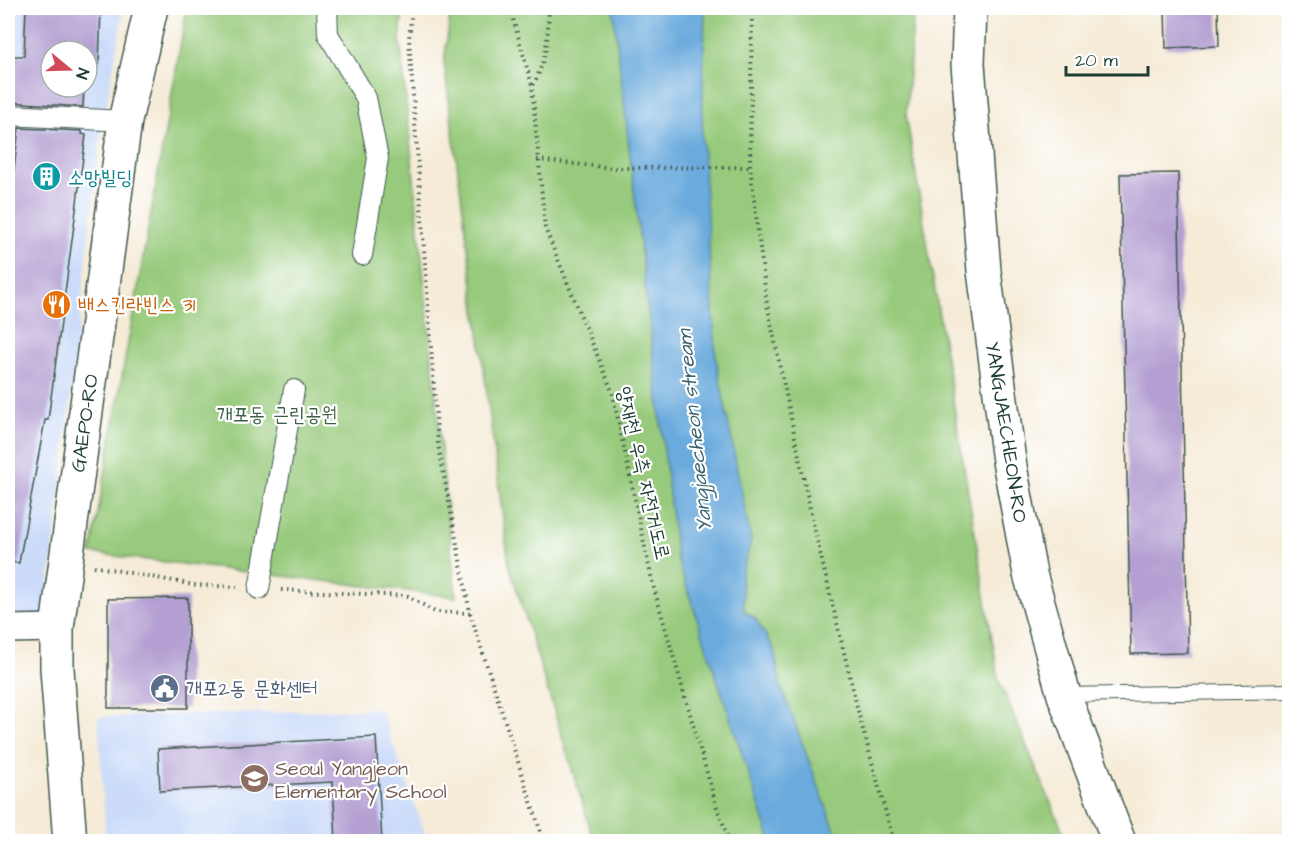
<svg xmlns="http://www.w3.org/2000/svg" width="1297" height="849" font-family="'Architects Daughter','Poor Story',sans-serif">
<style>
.built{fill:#cbdbf9;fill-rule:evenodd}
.green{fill:#97ca7b;stroke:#5b8458;stroke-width:1.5}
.water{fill:#6aaadd;stroke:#447488;stroke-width:1.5}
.building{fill:#b39fd2}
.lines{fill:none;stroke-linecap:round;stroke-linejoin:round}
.service-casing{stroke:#3f574c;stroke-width:16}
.pedestrian-casing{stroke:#3f574c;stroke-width:22}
.minor-casing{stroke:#3f574c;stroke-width:30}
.tertiary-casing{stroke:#3f574c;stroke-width:36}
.path{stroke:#3f574c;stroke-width:4;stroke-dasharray:1.5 4.5;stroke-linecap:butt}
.service{stroke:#fff;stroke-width:14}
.pedestrian{stroke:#fff;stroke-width:20}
.minor{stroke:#fff;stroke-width:27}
.tertiary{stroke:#fff;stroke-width:33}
.labels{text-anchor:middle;stroke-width:4.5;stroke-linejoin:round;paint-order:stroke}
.culture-label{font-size:20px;fill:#0d838f;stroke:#fff;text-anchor:start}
.food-label{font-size:20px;fill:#c56008;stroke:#fff;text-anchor:start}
.park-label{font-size:20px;fill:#3d6046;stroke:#fff}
.street-label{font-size:20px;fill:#1f3d34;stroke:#fff}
.service-label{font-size:20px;fill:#4e5e75;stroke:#fff;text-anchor:start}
.education-label{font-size:20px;fill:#785e54;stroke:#fff;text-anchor:start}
.water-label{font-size:21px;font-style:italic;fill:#39636f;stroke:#fff}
</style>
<rect width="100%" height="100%" fill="#fff"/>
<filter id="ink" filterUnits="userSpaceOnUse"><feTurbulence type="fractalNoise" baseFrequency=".0167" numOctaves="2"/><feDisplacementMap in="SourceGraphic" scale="12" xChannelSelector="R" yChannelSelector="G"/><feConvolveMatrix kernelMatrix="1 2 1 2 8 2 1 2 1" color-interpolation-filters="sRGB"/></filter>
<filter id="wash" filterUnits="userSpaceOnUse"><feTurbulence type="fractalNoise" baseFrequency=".008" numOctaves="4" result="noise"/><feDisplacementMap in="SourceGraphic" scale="24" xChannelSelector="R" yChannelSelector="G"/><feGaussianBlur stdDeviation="1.35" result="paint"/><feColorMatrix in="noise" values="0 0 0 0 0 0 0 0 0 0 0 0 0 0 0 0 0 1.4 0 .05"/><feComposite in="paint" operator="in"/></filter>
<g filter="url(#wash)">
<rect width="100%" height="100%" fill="#f5ebd7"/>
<g class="built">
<path d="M8 8H124L100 141 45 622 8 623ZM51 51H87V87H51Z"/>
<polygon points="380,709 428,841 106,841 98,717"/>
</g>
<g class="green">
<polygon points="187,8 403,8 400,41 456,597 91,553"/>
<polygon points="451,8 914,8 906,114 999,681 1067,841 594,841 509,564 444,63"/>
</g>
<polygon class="water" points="613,8 705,8 702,136 716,359 751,541 741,575 744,611 755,618 774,649 780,684 839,841 771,841 676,555"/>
<g id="blocks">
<g class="building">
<polygon points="26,8 101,8 99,64 87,64 87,51 51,51 51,87 84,87 83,107 8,102 10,56 24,56"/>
<polygon points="1165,8 1218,8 1219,46 1166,48"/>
<polygon points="19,128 82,131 82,134 86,135 48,420 45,420 19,563 8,562 8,219"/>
<polygon points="1178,173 1188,653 1131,654 1120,174"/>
<polygon points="188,598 188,708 108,708 108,599"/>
<polygon points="376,737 382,842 336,842 333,782 160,791 158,749"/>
</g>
</g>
</g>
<g filter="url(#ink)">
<use href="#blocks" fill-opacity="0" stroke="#3f574c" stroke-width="1.5"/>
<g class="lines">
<defs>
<polyline id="service" points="1064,695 1290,691"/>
<g id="pedestrian">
<polyline points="327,8 328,34 366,98 378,158 362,255"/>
<polyline points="8,115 125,121"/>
<polyline points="259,589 294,390"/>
</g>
<polyline id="minor" points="8,629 57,628"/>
<g id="tertiary">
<polyline points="970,8 968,64 984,271 1009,461 1030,574 1064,695 1119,842"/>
<polyline points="70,842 57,669 57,628 125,121 151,8"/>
</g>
</defs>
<use href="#service" class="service-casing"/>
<use href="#pedestrian" class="pedestrian-casing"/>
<use href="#minor" class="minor-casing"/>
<use href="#tertiary" class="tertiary-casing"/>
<g class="path">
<polyline points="510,8 532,85"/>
<path d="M549 8C548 35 547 62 532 86L545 228 612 391 653 585 717 808 730 842"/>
<polyline points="752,8 750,167 767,304 813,523 859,715 894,842"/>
<polyline points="537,160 613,168 750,167"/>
<polyline points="94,566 194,585 237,587"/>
<polyline points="281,590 408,596 435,612 470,613 438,444 409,39 412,8"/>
<polyline points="470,613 544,842"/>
</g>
<use href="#service" class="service"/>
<use href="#pedestrian" class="pedestrian"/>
<use href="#minor" class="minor"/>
<use href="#tertiary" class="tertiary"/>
</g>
</g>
<defs>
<symbol id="building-disc" viewBox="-11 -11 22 22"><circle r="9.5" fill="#0f9aa8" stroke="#fff"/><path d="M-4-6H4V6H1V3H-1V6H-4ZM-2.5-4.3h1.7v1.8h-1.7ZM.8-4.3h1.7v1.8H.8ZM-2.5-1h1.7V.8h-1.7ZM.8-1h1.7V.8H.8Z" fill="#fff"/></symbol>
<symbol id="restaurant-disc" viewBox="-11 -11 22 22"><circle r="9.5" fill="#e8710a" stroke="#fff"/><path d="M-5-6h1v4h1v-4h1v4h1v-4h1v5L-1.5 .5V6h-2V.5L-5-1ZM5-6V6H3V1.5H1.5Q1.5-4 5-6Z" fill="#fff"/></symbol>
<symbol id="civic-disc" viewBox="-11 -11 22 22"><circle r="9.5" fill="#5c6f8a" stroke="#fff"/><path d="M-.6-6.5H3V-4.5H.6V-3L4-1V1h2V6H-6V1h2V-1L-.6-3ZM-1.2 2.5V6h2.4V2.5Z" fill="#fff"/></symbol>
<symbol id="school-disc" viewBox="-11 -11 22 22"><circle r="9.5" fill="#8d6e63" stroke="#fff"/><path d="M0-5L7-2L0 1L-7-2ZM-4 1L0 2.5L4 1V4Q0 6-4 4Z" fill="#fff"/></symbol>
</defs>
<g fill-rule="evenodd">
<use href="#building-disc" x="30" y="160" width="33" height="33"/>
<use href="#restaurant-disc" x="40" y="288" width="33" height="33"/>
<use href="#civic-disc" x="148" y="672" width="33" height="33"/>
<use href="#school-disc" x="238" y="762" width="33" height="33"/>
</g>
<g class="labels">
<g class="culture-label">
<text x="68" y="184">소망빌딩</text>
</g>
<g class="food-label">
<text x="78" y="311">배스킨라빈스 31</text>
</g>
<g class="park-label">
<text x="277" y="421">개포동 근린공원</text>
</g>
<g class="street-label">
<text transform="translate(84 423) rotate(-82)" y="7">GAEPO-RO</text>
<text transform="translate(1007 432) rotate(81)" y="7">YANGJAECHEON-RO</text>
<text transform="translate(644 473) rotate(77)" y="7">양재천 우측 자전거도로</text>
</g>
<g class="service-label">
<text x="186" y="695">개포2동 문화센터</text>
</g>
<g class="education-label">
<text x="275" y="775">Seoul Yangjeon<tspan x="275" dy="23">Elementary School</tspan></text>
</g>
<g class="water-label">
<text transform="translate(694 431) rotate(-96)" y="7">Yangjaecheon stream</text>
</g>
</g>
<rect width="1297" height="849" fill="none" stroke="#fff" stroke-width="30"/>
<g transform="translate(69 69) rotate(109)"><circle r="28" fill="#ffffff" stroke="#a5b1ae" stroke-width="1.5"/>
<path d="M0-4.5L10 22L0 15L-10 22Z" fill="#d1495b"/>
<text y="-9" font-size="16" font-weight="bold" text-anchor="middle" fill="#1f3d34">N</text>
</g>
<path d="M1066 66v9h82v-9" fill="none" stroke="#1f3d34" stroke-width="3"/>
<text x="1075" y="66" font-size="18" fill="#1f3d34" stroke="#ffffff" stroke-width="4.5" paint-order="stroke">20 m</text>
</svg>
